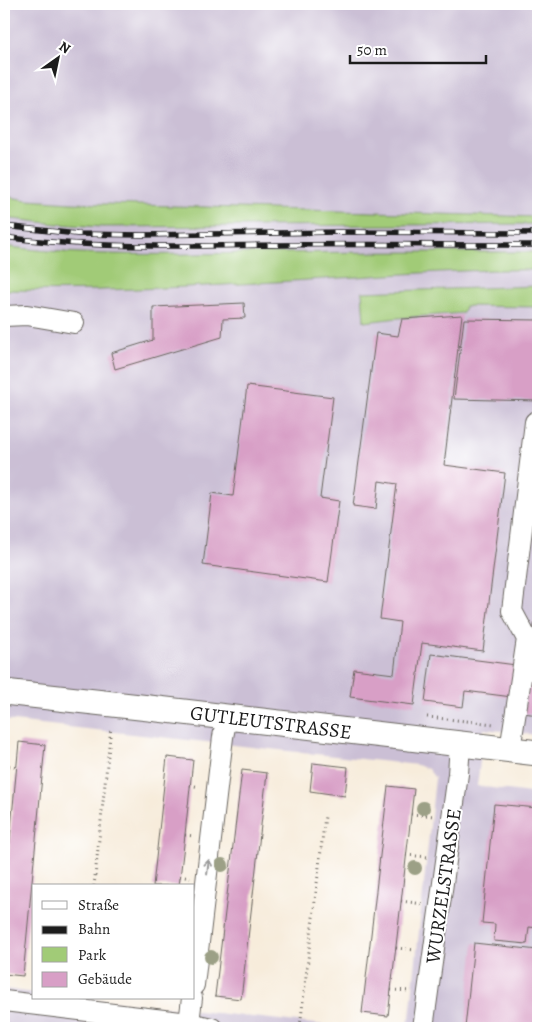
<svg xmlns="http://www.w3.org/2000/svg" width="542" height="1032" font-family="Alegreya,serif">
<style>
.industrial{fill:#cbbfd5}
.green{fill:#a1cb77;stroke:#5e744a}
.building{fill:#d89fc6}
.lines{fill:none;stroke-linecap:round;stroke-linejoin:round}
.minor-casing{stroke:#69655f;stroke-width:22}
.major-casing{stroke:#69655f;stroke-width:27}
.path{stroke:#69655f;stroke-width:3;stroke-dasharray:1 4;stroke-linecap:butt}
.minor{stroke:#fff;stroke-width:20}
.major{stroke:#fff;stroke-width:25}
.rail-casing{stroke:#1c1c1c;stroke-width:5.5}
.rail{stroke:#fff;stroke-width:4;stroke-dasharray:11;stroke-linecap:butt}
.tree{fill:#9ca086}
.oneway{stroke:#999}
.labels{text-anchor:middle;stroke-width:4;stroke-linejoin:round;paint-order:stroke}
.street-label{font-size:20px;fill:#1c1c1c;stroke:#fff}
</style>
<rect width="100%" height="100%" fill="#fff"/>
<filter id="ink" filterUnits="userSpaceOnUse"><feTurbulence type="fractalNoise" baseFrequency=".02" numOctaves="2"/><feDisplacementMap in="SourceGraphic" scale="10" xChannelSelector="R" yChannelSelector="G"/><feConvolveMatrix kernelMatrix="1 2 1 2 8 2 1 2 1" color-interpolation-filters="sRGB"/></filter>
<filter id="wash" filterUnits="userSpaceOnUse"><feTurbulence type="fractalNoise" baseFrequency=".0096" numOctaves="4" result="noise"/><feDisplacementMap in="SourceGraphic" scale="20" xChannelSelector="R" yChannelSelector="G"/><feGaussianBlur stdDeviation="1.12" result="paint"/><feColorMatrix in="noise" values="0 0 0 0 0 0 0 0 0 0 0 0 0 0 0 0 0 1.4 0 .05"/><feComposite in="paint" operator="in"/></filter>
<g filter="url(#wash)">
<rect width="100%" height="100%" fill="#f7ecdb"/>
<g class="industrial">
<polygon points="4,4 538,4 538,735 484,729 477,786 538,794 538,1028 404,1028 406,1027 410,1017 435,778 428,769 417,765 4,720"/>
<polygon points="4,989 34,993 34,998 82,998 351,1028 4,1028"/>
</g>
<g class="green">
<polygon points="4,196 27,200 71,203 538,217 538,224 102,227 57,224 4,218"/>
<path d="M4 246C88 258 173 254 258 253 351 252 445 252 538 252V270C478 269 417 273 356 277 239 284 121 293 4 290Z"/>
<polygon points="538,286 538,307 465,306 463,313 398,318 364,322 362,292"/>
</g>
<g id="blocks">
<g class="building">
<polygon points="244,303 245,318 223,319 222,337 115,369 111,353 153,340 153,307"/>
<polygon points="462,315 444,465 505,473 483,651 422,643 414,705 350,697 354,669 394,674 400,622 380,619 397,484 379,481 376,509 353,506 376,333 398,336 402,319"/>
<polygon points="464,319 538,320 538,401 454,399"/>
<polygon points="247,386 333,397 320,498 339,501 328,582 203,565 212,493 233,496"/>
<polygon points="537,602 538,602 538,715 523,713"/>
<polygon points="431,654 516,665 512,697 465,691 463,707 425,702"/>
<polygon points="19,742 45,745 23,976 4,974 4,903"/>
<polygon points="167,757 193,760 183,853 179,886 153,886"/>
<polygon points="313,763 348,767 345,796 310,791"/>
<polygon points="242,770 267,773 241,999 215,996"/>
<polygon points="388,786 414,789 388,1016 362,1013"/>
<polygon points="494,804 538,808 538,928 529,927 527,944 494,941 495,924 482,923"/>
<polygon points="474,943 538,950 538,1028 465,1028"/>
</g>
</g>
</g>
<g filter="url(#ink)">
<use href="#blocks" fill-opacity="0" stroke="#69655f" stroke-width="1"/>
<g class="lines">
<defs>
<g id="minor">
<polyline points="4,316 27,315 74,323"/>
<polyline points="510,750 527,639 512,611 535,422"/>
<polyline points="194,985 223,737 227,717"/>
<polyline points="4,1001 189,1023 212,1028"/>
<polyline points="189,1023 192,998"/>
<polyline points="423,1028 458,774 460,744"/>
</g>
<polyline id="major" points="4,692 158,709 538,753"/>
</defs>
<use href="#minor" class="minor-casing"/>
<use href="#major" class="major-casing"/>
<g class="path">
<polyline points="427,717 495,724"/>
<polyline points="4,765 17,767"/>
<polyline points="190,785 199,787"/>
<polyline points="411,814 435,816"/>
<polyline points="4,815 12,816"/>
<polyline points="185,835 194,836"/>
<polyline points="406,855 428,857"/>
<polyline points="4,857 8,858"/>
<polyline points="180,876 190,878"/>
<polyline points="94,886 111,727"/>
<polyline points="4,900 4,901"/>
<polyline points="401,901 423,904"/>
<polyline points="396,948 415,950"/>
<polyline points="391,990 411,991"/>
<polyline points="300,1027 325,816"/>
</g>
<use href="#minor" class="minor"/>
<use href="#major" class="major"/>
<defs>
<g id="rail">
<polyline points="4,226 77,234 142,235 339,232 538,233"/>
<path d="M4 237C94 249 185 246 276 245 364 244 451 245 538 245"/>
</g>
</defs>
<use href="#rail" class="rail-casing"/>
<use href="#rail" class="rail"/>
</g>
<g class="tree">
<circle cx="423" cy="808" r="7"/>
<circle cx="222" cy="865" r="7"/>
<circle cx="415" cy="868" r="7"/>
<circle cx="211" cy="957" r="7"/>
</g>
<defs><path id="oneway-shaft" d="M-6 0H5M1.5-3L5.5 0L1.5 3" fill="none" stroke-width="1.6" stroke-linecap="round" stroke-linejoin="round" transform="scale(1.25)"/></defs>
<use class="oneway" href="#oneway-shaft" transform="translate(208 867) rotate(-83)"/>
</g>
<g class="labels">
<g class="street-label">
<text transform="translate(271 722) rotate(7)" y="7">GUTLEUTSTRASSE</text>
<text transform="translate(443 886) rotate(-82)" y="7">WURZELSTRASSE</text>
</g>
</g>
<rect width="542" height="1032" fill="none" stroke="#fff" stroke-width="20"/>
<rect x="32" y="884" width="162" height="115" fill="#ffffff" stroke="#a4a4a4"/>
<rect x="42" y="901" width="25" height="8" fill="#ffffff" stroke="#a4a4a4"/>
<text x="78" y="910" font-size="15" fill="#1c1c1c">Straße</text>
<rect x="42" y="926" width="25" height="8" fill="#1c1c1c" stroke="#a4a4a4"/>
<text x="78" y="934" font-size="15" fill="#1c1c1c">Bahn</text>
<rect x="42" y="947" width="25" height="15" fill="#a1cb77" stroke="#a4a4a4"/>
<text x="78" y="960" font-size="15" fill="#1c1c1c">Park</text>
<rect x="42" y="972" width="25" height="15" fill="#d89fc6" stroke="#a4a4a4"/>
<text x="78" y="984" font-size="15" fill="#1c1c1c">Gebäude</text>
<g transform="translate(58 58) rotate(33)" stroke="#ffffff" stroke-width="4" paint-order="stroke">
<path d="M0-4L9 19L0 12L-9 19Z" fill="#1c1c1c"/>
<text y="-8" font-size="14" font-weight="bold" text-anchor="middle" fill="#1c1c1c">N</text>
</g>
<path d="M350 55v8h136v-8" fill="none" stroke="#1c1c1c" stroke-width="2.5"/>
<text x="357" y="55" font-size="15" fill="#1c1c1c" stroke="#ffffff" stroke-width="4" paint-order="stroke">50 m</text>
</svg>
